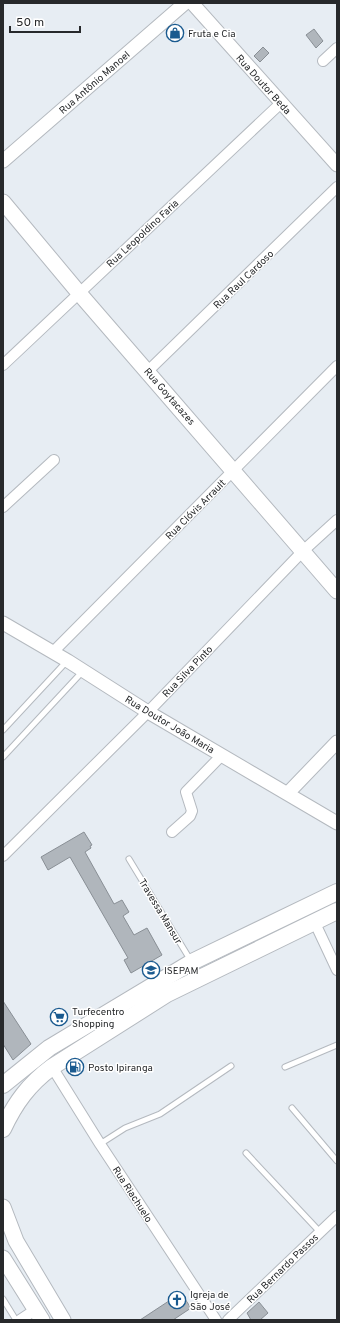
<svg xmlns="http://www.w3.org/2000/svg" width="340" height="1323" font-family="Overpass,sans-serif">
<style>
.building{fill:#b0b6bc;stroke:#898f95}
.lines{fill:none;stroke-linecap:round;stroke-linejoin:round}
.service-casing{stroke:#b4b9bf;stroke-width:7}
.minor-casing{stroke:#b4b9bf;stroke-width:12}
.tertiary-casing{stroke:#b4b9bf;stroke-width:15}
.secondary-casing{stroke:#b4b9bf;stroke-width:17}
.primary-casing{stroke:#b4b9bf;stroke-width:18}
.service{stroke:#fff;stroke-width:5}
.minor{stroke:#fff;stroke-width:10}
.tertiary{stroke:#fff;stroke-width:13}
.secondary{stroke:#fff;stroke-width:15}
.primary{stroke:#fff;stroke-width:16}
.labels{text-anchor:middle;stroke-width:3;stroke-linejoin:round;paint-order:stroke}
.poi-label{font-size:10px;fill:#27292b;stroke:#fff;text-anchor:start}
.street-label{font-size:10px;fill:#27292b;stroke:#fff}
</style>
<rect width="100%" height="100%" fill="#e7edf3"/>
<g class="building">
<polygon points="314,29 323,41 316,48 306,35"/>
<polygon points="263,47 269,53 260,62 254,56"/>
<polygon points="84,832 92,845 90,846 91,848 85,852 114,904 122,900 129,912 123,916 134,935 147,928 162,955 131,973 124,960 128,958 70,857 48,870 41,857"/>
<polygon points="3,1001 31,1044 13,1060 3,1044"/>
<polygon points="181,1293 191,1308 173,1320 140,1320"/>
<polygon points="259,1302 268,1313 260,1320 251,1320 247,1313"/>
</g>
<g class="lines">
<defs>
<g id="service">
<polyline points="3,730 67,661"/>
<polyline points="3,757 83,671"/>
<polyline points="129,859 191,961"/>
<polyline points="285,1067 337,1045"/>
<polyline points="292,1108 337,1161"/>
<polyline points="100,1144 125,1128 160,1114 231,1066"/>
<polyline points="246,1153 320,1232"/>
<polyline points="3,1299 16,1320"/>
</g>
<g id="minor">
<polyline points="323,61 337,48"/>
<polyline points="3,365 281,103"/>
<polyline points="148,371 337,187"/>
<polyline points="3,507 54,460"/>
<polyline points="53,652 337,366"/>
<polyline points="172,832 190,816 192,811 186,792 222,755"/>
<polyline points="3,856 148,712 303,551 337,520"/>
<polyline points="314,921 337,970"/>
<polyline points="52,1067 100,1144 216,1320"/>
<polyline points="20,1320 35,1310"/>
<polyline points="228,1320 337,1216"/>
</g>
<g id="tertiary">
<polyline points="192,3 337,165"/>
<polyline points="3,161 185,3"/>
<polyline points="3,623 68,661 148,712 337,823"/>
<polyline points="288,793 337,742"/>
</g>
<g id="secondary">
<polyline points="3,202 79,293 337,591"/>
<polyline points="3,1207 16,1241 63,1320"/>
<polyline points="3,1258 42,1320"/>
</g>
<g id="primary">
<polyline points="3,1085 49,1048 192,962 337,892"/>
<path d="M3 1129C15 1103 29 1084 52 1067L167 994 337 911"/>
</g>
</defs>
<use href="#service" class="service-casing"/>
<use href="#minor" class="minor-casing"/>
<use href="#tertiary" class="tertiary-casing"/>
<use href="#secondary" class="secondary-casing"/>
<use href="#primary" class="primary-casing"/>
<use href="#service" class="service"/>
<use href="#minor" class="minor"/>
<use href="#tertiary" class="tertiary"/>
<use href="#secondary" class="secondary"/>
<use href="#primary" class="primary"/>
</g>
<defs>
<symbol id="shop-ring" viewBox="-11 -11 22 22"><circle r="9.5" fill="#fff" stroke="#1a5a8f" stroke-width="1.5"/><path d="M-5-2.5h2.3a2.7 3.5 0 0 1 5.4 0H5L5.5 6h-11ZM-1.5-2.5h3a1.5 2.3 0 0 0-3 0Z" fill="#1a5a8f"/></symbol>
<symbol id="school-ring" viewBox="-11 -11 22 22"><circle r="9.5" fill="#fff" stroke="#1a5a8f" stroke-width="1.5"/><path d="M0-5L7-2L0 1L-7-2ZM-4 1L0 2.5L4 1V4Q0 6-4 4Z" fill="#1a5a8f"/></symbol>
<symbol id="supermarket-ring" viewBox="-11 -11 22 22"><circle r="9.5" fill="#fff" stroke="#1a5a8f" stroke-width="1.5"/><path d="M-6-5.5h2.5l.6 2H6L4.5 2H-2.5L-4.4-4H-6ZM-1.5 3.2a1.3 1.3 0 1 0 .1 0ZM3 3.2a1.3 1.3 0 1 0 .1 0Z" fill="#1a5a8f"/></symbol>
<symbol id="fuel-ring" viewBox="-11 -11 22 22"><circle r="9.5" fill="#fff" stroke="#1a5a8f" stroke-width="1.5"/><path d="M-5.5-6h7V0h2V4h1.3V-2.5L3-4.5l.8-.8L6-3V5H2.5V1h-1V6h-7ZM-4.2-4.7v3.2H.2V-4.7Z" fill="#1a5a8f"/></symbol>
<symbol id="church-ring" viewBox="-11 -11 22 22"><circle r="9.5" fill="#fff" stroke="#1a5a8f" stroke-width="1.5"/><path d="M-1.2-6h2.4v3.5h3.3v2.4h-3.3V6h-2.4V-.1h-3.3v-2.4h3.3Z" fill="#1a5a8f"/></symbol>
</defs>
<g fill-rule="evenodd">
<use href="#shop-ring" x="165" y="23" width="20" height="20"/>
<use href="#school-ring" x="141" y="960" width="20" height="20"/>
<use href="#supermarket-ring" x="49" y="1007" width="20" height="20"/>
<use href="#fuel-ring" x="65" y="1057" width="20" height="20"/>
<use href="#church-ring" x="167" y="1290" width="20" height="20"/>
</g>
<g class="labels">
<g class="poi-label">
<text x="188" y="37">Fruta e Cia</text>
<text x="164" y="974">ISEPAM</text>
<text x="72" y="1015">Turfecentro<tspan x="72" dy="12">Shopping</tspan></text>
<text x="88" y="1071">Posto Ipiranga</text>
<text x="190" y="1298">Igreja de<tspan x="190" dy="12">São José</tspan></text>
</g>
<g class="street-label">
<text transform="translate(94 82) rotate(-41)" y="4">Rua Antônio Manoel</text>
<text transform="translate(264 84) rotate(48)" y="4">Rua Doutor Beda</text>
<text transform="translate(142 233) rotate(-43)" y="4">Rua Leopoldino Faria</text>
<text transform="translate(243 279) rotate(-44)" y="4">Rua Raul Cardoso</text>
<text transform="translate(170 396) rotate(49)" y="4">Rua Goytacazes</text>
<text transform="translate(195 509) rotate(-45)" y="4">Rua Clóvis Arrault</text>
<text transform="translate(187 671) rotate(-46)" y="4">Rua Silva Pinto</text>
<text transform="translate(170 724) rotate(31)" y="4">Rua Doutor João Maria</text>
<text transform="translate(161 911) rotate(59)" y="4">Travessa Mansur</text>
<text transform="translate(133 1194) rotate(57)" y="4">Rua Riachuelo</text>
<text transform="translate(282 1268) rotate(-44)" y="4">Rua Bernardo Passos</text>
</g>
</g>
<rect width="340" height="1323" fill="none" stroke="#27292b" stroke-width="8"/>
<path d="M10 26v6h70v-6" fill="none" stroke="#27292b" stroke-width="2"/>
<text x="16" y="26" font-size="12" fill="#27292b" stroke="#ffffff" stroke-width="3" paint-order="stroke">50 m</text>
</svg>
